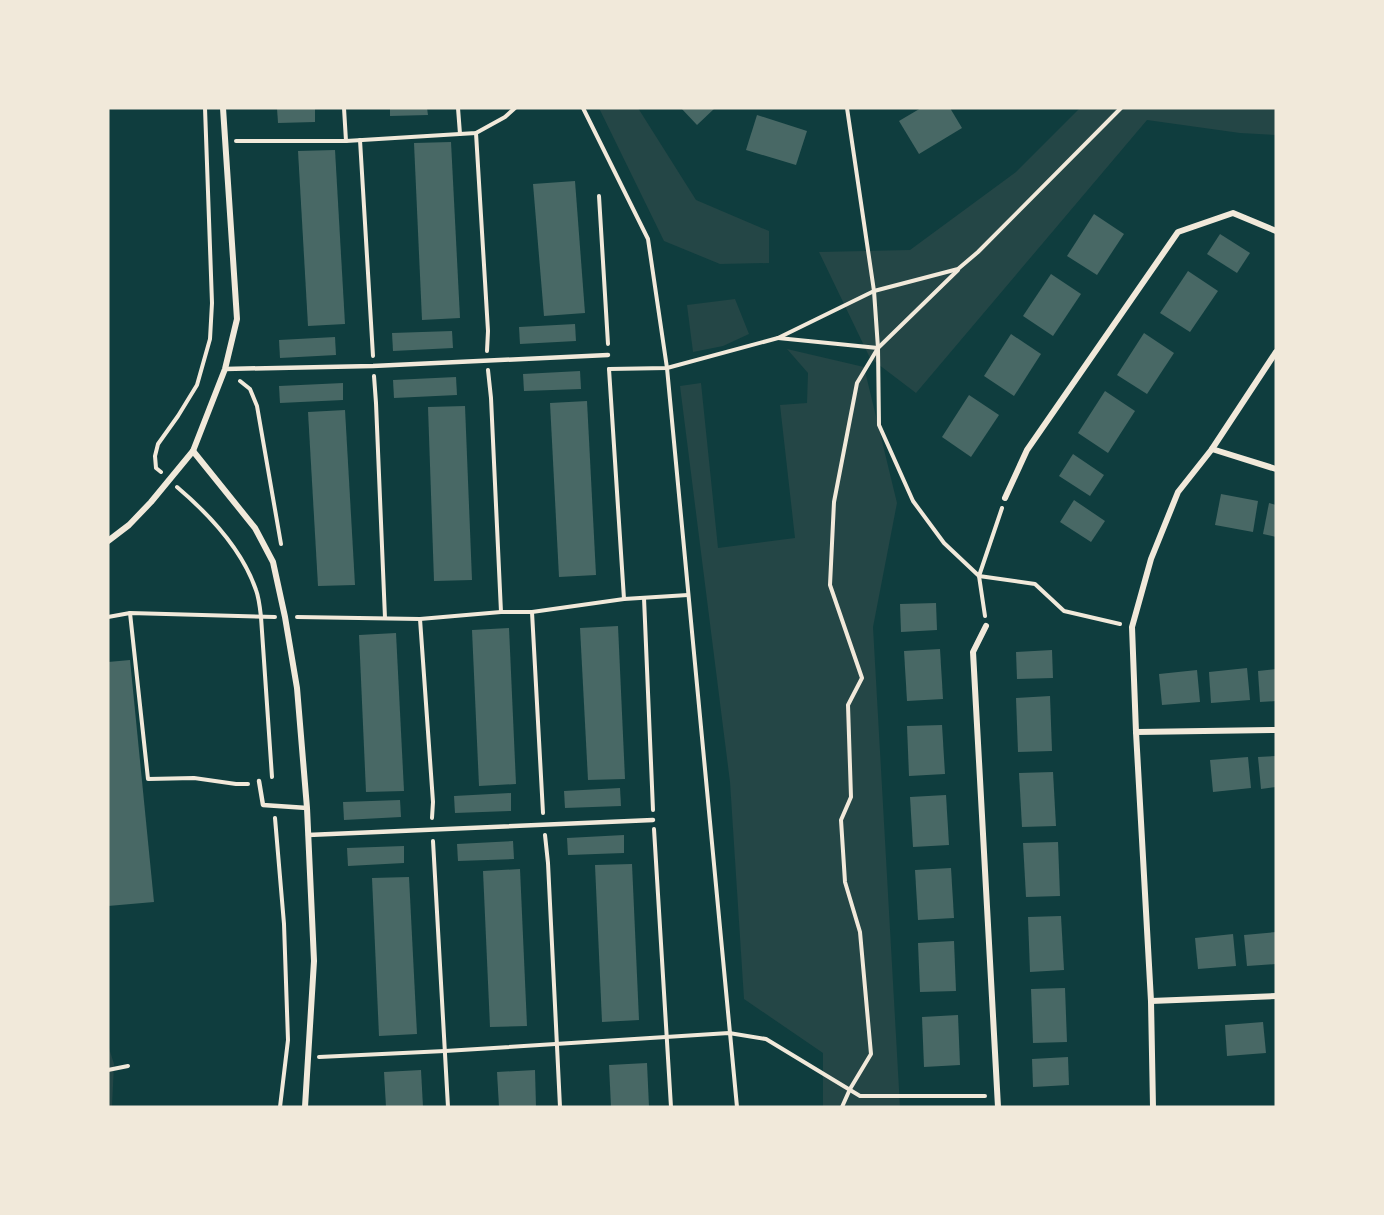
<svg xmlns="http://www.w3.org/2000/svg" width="1384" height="1215" font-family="Bitter,serif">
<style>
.green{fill:#244646}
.building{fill:#486865}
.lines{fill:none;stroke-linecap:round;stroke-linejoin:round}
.path{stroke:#f1e9da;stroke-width:4}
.service{stroke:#f1e9da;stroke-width:4.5}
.minor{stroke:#f1e9da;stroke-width:6}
</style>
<rect width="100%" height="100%" fill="#0f3d3e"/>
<g class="green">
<polygon points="599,108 638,108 696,200 769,231 769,263 720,264 664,241"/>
<polygon points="1080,108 1276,108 1276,135 1240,133 1147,120 916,393 870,358 819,252 910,250 1016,172"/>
<polygon points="735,299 749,334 723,346 693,352 687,305"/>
<polygon points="787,349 864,367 897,503 873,627 900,1107 823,1107 823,1053 744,999 730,782 680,386 701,383 718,548 795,538 780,405 807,403 808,373"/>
<polygon points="108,1045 114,1064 112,1107 108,1107"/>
</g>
<g class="building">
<polygon points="277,108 315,108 315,122 278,123"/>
<polygon points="390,108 427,108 428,115 390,116"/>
<polygon points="681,108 715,108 697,125"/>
<polygon points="921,108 950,108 962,128 919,154 899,121"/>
<polygon points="757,115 807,131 796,165 746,150"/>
<polygon points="451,142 460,318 422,320 414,143"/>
<polygon points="335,150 345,324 308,326 298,151"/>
<polygon points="575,181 585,313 544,316 533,184"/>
<polygon points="1094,214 1124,234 1097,275 1067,256"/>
<polygon points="1220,234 1250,253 1237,273 1207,254"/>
<polygon points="1188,271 1218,291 1190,332 1160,313"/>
<polygon points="1051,274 1081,294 1053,336 1023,316"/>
<polygon points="575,324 576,341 520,344 519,327"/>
<polygon points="452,331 453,348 393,351 392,333"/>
<polygon points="1144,333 1174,353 1147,394 1117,375"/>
<polygon points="1011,334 1041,354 1014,396 984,376"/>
<polygon points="335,337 336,355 280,358 279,340"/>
<polygon points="580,371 581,389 524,391 523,374"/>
<polygon points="456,377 457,395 394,398 393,380"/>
<polygon points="343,383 343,400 280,403 279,386"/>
<polygon points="1105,391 1135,411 1108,453 1078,433"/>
<polygon points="969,395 999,415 971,457 942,437"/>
<polygon points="587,401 596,575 559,577 550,403"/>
<polygon points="465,406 472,580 434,581 428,407"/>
<polygon points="345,410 355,585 318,586 308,412"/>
<polygon points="1073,454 1104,475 1090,496 1059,476"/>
<polygon points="1221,494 1258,501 1253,532 1215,525"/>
<polygon points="1074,500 1105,521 1091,542 1060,522"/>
<polygon points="1269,503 1276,505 1276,537 1263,534"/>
<polygon points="936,603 937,630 901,632 900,604"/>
<polygon points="618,626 625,779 588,780 580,628"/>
<polygon points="509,628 516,784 479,786 472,630"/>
<polygon points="396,633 404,791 366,792 359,635"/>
<polygon points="940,649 943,699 907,701 904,651"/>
<polygon points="1052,650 1053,678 1017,679 1016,652"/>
<polygon points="130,660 154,902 108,906 108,662"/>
<polygon points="1247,668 1250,700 1211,703 1209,672"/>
<polygon points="1276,669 1276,701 1260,702 1258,671"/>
<polygon points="1197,670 1200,702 1162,705 1159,674"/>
<polygon points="1050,696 1052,751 1018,752 1016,698"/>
<polygon points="942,725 945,774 909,776 907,726"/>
<polygon points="1276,756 1276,787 1261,789 1258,757"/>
<polygon points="1248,757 1251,788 1213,792 1210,760"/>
<polygon points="1053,772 1056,826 1022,827 1019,773"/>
<polygon points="620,788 621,806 565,808 564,791"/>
<polygon points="511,793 511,811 455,813 454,796"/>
<polygon points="946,795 949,845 913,847 910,797"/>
<polygon points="400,800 401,817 344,820 343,802"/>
<polygon points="624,835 624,853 568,855 567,838"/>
<polygon points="513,841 514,859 458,861 457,844"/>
<polygon points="1058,842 1060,896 1026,897 1023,843"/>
<polygon points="404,846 404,863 348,866 347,848"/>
<polygon points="632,864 639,1020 602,1022 595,865"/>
<polygon points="951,868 954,918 918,920 915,870"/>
<polygon points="520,869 527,1026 490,1027 483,871"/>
<polygon points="409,877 417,1034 379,1036 372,878"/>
<polygon points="1061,916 1064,970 1030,972 1028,917"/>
<polygon points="1276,932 1276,964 1247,966 1244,935"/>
<polygon points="1233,934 1236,966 1198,969 1195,938"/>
<polygon points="954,941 956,991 920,992 918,943"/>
<polygon points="1065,988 1067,1042 1033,1043 1031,989"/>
<polygon points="958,1015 960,1065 924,1067 922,1017"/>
<polygon points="1263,1022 1266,1053 1227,1056 1225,1025"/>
<polygon points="1068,1057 1069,1085 1033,1087 1032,1059"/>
<polygon points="647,1063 649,1107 611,1107 609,1065"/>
<polygon points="421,1070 423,1107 386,1107 384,1072"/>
<polygon points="535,1070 536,1107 499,1107 497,1072"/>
</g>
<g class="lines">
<g class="path">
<polyline points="344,108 346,141"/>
<polyline points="458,108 460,134"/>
<polyline points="583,108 648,239 667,368 737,1107"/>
<polyline points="847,108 874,291 878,348 879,425 913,501 944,543 979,576 1035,584 1064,611 1120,624"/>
<polyline points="476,133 488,331 487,351"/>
<polyline points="360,140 373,356"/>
<polyline points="236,141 346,141 476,133 505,117 515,108"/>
<polyline points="599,196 608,344"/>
<polyline points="778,338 878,348 958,270"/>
<polyline points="609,369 667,368 778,338 874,291 958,269 978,252 1121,108"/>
<polyline points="609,369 624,599"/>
<polyline points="488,370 491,398 501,612"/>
<polyline points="374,376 376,403 385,618"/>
<polyline points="240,381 250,389 257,406 281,544"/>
<polyline points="161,472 156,468 155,456 158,444 178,416 197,385 210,339 212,303 205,108"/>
<path d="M177 487C210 515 242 549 256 590 259 598 260 608 261 617L272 777"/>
<polyline points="644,598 653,810"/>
<polyline points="532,612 543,813"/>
<polyline points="130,613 148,779 194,778 236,784 248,784"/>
<polyline points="985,616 979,576 1002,508"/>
<polyline points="108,617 130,613 275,617"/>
<polyline points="297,617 420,619 501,612 532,612 624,599 688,595"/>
<polyline points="420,619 433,802 432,818"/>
<polyline points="275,818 284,924 288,1040 280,1107"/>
<polyline points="654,829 671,1107"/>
<polyline points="545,835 548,863 560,1107"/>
<polyline points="433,841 448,1107"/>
<polyline points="319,1057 445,1051 729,1033 766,1039 860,1096 985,1096"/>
<polyline points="108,1070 128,1066"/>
<polyline points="842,1107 850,1089 871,1054 860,932 845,882 841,820 851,797 848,705 862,678 830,585 834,502 857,383 878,348"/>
</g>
<g class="service">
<polyline points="225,369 373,366 608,355"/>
<polyline points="259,781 263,805 307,808"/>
<polyline points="308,835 653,820"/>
</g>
<g class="minor">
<polyline points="1212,449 1276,469"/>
<polyline points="193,451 255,528 273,562 285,617 297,688 307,808 314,961 305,1107"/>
<polyline points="1005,498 1027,450 1178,232 1233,213 1276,231"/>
<polyline points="108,541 129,525 151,502 193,451 225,369 237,319 223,108"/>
<polyline points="986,626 973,652 998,1107"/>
<polyline points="1136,732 1276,730"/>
<polyline points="1151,1001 1276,996"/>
<polyline points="1153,1107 1151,1001 1136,732 1132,627 1151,559 1178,492 1212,449 1276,352"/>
</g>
</g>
<rect width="1384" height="1215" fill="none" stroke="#f1e9da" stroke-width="219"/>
</svg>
